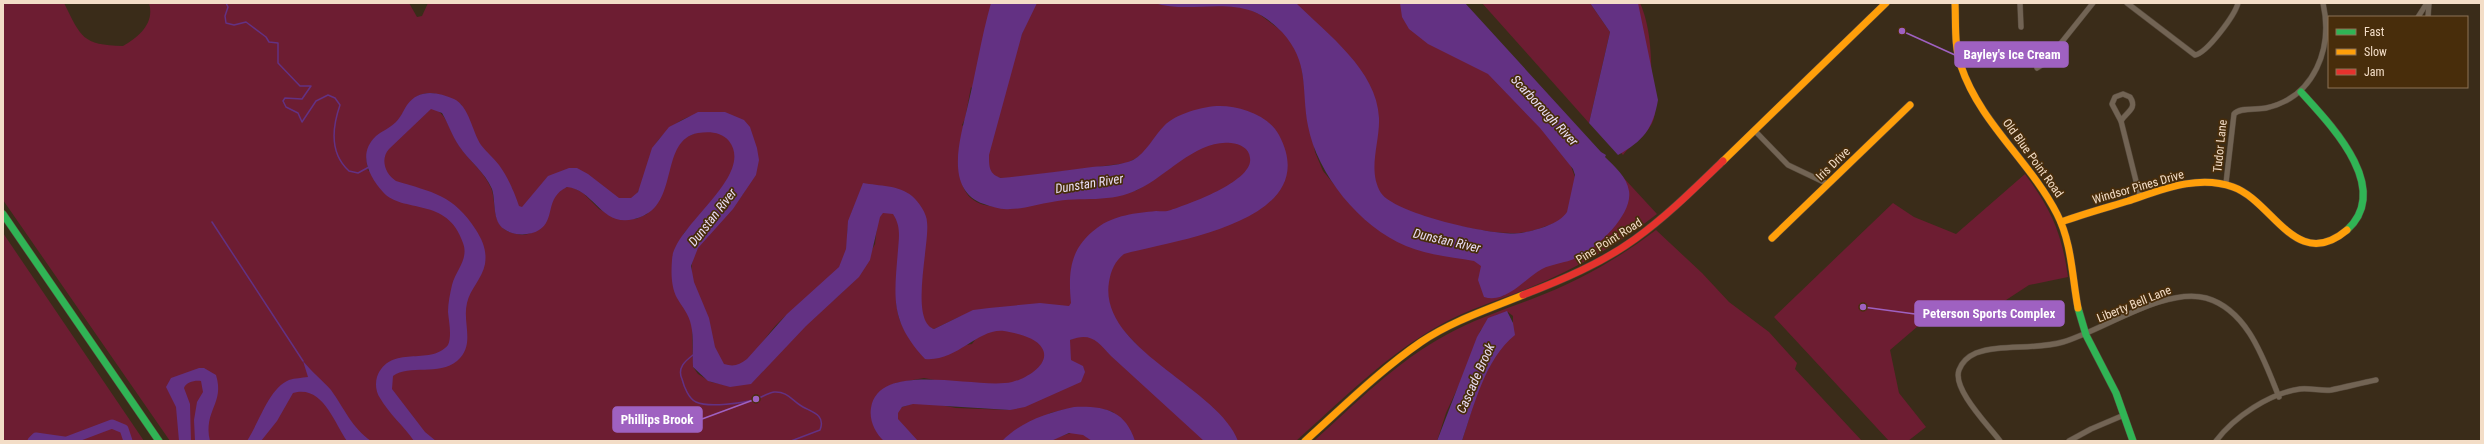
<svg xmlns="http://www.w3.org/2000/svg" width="2484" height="444" font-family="'Roboto Condensed',sans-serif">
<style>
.green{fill:#6d1d32}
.water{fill:#633183}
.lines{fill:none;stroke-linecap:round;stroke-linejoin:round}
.stream{stroke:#633183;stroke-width:1.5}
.river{stroke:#633183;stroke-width:9}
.street-casing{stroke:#56493b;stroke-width:6}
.fast-casing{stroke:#56493b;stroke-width:8}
.slow-casing{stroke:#56493b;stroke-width:8}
.jam-casing{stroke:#56493b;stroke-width:8}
.street{stroke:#726454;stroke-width:5}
.fast{stroke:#30b455;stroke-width:7}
.slow{stroke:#ff9f0a;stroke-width:7}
.jam{stroke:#e5322d;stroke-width:7}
.labels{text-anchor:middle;stroke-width:3.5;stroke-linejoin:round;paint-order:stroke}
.street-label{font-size:12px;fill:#f3ddc7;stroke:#482d0b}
.water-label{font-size:13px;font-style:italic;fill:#e9ddf6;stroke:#482d0b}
.leader{fill:none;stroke:#9f61c1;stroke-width:1.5}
.callout-dot{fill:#9f61c1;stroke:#482d0b;stroke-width:1.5}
.callout{fill:#9f61c1;stroke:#9f61c1;stroke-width:1.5}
.callout-label{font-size:13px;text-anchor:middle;font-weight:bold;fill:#fff}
</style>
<rect width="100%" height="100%" fill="#3a2c19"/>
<g class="green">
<path d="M3 3H64C81 37 82 45 123 46 139 37 155 23 149 3H409L417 17 422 16 428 3H996L988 34 978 89 975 92 971 87 965 119 962 125 964 127 958 166 961 169C958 228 1037 202 1070 198 1084 197 1129 196 1139 189 1147 184 1160 176 1168 169 1179 159 1198 136 1213 134 1224 133 1250 143 1255 155 1256 158 1255 164 1255 167L1229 189 1187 209C1179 207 1167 217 1159 218 1127 221 1104 226 1082 250 1078 255 1072 263 1071 271 1071 283 1074 296 1074 308L1068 314C1040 312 1004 301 977 313L975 310 969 315 959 317 934 329C915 323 921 295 921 280 921 276 919 272 919 268 920 260 925 252 925 244 930 201 902 189 866 184 859 196 852 209 849 222 845 235 850 250 842 263 825 292 792 305 771 331 761 343 754 358 740 365 736 367 726 368 722 365 707 356 713 328 707 315 693 283 683 271 702 239 708 236 708 228 714 223 730 211 743 198 751 179 759 160 756 127 734 117 723 112 706 113 695 115 686 117 677 122 671 128 665 133 659 138 655 145 644 163 647 195 625 202 606 192 593 174 571 169L547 178 521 211 516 207 512 188 495 169 492 161 474 142 461 104C449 105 441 89 423 94 405 99 404 119 390 129 383 134 375 135 370 144 366 152 366 162 368 171 378 165 382 153 390 145 398 137 425 109 433 107 448 116 450 131 458 144 468 160 484 171 491 188 496 200 492 218 503 228 508 233 522 236 528 234 551 228 542 202 557 191 561 188 566 188 570 186L583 193 599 209 612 216 636 219 647 214 652 207 664 185 668 160 673 147 680 140 700 131 717 129 732 137 739 154 735 172 718 196 684 233 674 257 672 271 676 290 692 322 693 367 698 374 711 382 730 386 738 385 760 374 793 338 797 330 836 298 857 278 875 244 878 217 885 207 896 213C918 248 873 305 915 342 921 348 924 355 934 355 944 355 960 345 972 344 991 315 1025 336 1052 345L1055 351 1048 361 1041 365 1035 375 1025 384 1016 388 967 386 924 378 896 383 887 387 876 397 872 412 877 427 887 441H170L3 200Z"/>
<path d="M1035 3H1235L1259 14 1287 35 1300 58 1315 152 1323 171 1351 205 1368 221 1481 260 1498 297 1503 296 1621 175 1657 214C1617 245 1576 269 1529 288 1499 300 1468 309 1440 325 1386 355 1342 400 1296 441H1236L1149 358 1109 315 1106 297 1111 257 1210 228 1275 132 1142 155 1127 163 1005 179 994 176 987 168C991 118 1014 49 1035 3Z"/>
<path d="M1293 3H1406L1494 76 1567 156 1575 177 1571 205 1565 219C1551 224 1534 232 1519 233 1486 235 1404 217 1381 195Z"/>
<polygon points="1482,3 1590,3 1610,32 1589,123"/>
<path d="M1633 3H1640C1652 30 1651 61 1652 90 1653 98 1656 110 1654 118 1649 135 1632 142 1623 155L1617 148Z"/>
<path d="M2025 174C2051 209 2062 233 2068 277L2029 285 2003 302 1994 304 1984 311 1966 310 1945 303 1890 350 1899 393 1926 427 1908 441H1889L1774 317 1893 203 1914 217 1956 234Z"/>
<path d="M1656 230 1702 273 1729 302 1769 332 1797 363 1795 369 1862 441H1462L1479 387 1513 322V316L1508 312 1496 315 1480 331 1477 346 1446 413 1437 441H1314C1356 403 1396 362 1446 335 1473 320 1503 310 1532 299 1577 282 1618 259 1656 230Z"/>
<polygon points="3,233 144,441 3,441"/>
<polygon points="1085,333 1101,343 1212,441 1132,441 1113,412 1103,409 1067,409 1050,413 1006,441 916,441 897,420 897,409 920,401 956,408 1008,410 1070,340"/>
<polygon points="1077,431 1094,441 1046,441"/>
</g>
<g class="water">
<path d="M991 3H1037L1022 34 989 155C989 167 989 174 1001 178 1032 175 1062 171 1092 167 1105 166 1122 165 1133 160 1146 153 1154 136 1164 126 1175 114 1203 106 1220 106 1241 106 1269 116 1279 135 1325 221 1176 240 1124 254 1115 261 1111 270 1109 282 1098 349 1218 387 1238 441H1204L1111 356C1097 341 1091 332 1070 340L1071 360 1083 366 1085 372 1081 382 1025 407 1010 410 913 404 902 407 898 413V419L918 441H884C875 433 869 420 871 408 879 359 977 390 1012 382 1025 379 1052 364 1042 348 1036 337 1015 333 1004 331 978 328 957 362 925 359 890 321 894 299 898 250 899 237 901 226 893 214L883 213 880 217 870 260 859 277 806 326 751 384 730 387 708 381 693 367C692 354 694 337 691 325 689 314 682 307 677 298 671 287 671 272 672 260 673 226 756 176 729 141 722 132 709 131 698 133 660 140 679 200 643 216 602 234 597 190 567 187 544 198 556 220 539 230 530 236 513 236 504 229 492 221 496 202 492 189 485 172 469 161 459 146 452 136 448 123 442 113L431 109 389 149C380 159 385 174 396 181 432 192 454 195 476 230 483 241 487 251 485 264 482 279 470 289 467 303 462 323 476 345 457 361 439 376 409 364 393 376L392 389 425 432 436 441H414C404 426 389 414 380 398 376 392 375 384 377 377 390 343 430 367 448 345 452 336 449 322 448 312 448 303 450 294 452 285 456 270 469 259 463 243 448 196 402 214 383 192 369 176 357 154 376 136 382 131 390 128 396 122 401 117 403 111 407 105 419 88 438 92 454 99 469 106 472 131 481 145 486 152 494 158 499 165 508 177 514 192 519 206L522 207 548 176 569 168H577L588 174 619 198H631L638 192 652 148 669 127 698 112H725L744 120 750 127 757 148 759 160 756 175 733 209 698 248 691 266 694 282 709 318 715 347 724 364C734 367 739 365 747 359L787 314 839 267 846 249 848 221 863 183C879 186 899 185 912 196 919 202 927 214 927 222 930 244 909 321 934 329L973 310 989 308 1040 303 1069 306 1071 303C1068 271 1070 248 1097 228 1114 215 1136 213 1156 211 1161 211 1166 212 1171 210 1189 204 1254 181 1250 158 1249 148 1240 144 1231 143 1197 139 1167 176 1139 189 1111 204 1081 196 1052 202 1039 204 1024 209 1010 209 1001 210 993 207 984 204 944 190 960 139 967 109 976 73 981 38 991 3Z"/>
<path d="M1154 3H1296C1327 34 1377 70 1379 118 1380 143 1367 170 1381 193 1395 214 1496 237 1521 233 1536 230 1558 225 1567 212L1575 175 1573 169 1540 128 1488 74 1428 44 1409 29 1402 17 1400 3H1465L1601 152 1606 155 1605 157C1615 167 1627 177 1629 191 1633 215 1596 249 1576 258 1566 263 1551 264 1542 269 1524 279 1506 304 1484 297L1478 280 1481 266 1474 261C1452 257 1427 255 1406 246 1360 227 1317 174 1308 126 1301 89 1310 63 1282 32 1274 24 1263 15 1252 11 1221 0 1186 13 1154 3Z"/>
<path d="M1590 3H1638L1658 100C1653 129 1643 141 1618 155L1589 123 1610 32Z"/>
<path d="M1507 311 1513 323 1515 335C1485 359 1474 406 1462 441H1437L1477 337 1488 318Z"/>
<path d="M303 361C312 372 323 381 331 390 344 408 352 428 371 441H347C334 422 322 384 293 393L277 421 261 441H247C259 423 269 388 289 380 295 378 302 378 308 377Z"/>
<path d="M199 368H204L216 375C225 404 203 410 210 441H195L194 420 197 402 203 392 201 381C195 380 186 382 184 388L190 404 191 441H179L176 407 166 387 171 378Z"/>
<path d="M1074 407C1104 406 1125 410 1135 441H1092L1083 435 1069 433 1051 441H1002C1022 421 1047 413 1074 407Z"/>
</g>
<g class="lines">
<g class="stream">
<path d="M226 3 228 7 225 16 226 23 234 25 246 22 266 37 269 42 278 43V63L300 86H311L302 99 285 98 283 101 286 107 298 113 302 122 316 101 328 95 335 98 340 105C332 128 329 153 349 171L358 173 369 167"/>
<polyline points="212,222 303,361"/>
<path d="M693 355C685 361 677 368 682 379 684 387 689 399 696 402 709 408 743 403 757 399 762 397 768 393 774 392 788 391 792 401 803 407 812 412 826 415 820 430L791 441"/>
</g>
<g class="river">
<polyline points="32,441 36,437 64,441"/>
<polyline points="67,441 112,424 124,429 128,441"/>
</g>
<defs>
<g id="street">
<polyline points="2020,3 2021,27"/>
<path d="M2127 3 2195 55C2207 53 2235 15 2238 3"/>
<polyline points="2418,17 2427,3"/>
<polyline points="2428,17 2429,3"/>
<polyline points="2037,68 2045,63 2093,3"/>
<path d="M2123 94 2130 97C2138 109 2126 112 2121 121L2112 104 2115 97Z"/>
<polyline points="2121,121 2140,197"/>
<polyline points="1755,131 1788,165 1828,184"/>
<path d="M2226 183 2234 114C2240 107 2257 110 2266 108 2315 97 2333 48 2323 3"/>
<path d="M2000 441C1989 426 1952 389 1959 370 1962 362 1969 356 1976 353 2000 344 2036 350 2063 342 2104 330 2164 287 2206 298 2248 310 2264 360 2279 397"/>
<polyline points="2069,441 2091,429 2124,415"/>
<path d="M2216 441C2234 417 2270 393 2300 389 2311 388 2321 391 2331 390 2346 387 2361 383 2376 380"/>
</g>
<g id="fast">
<path d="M2301 92C2330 124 2393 188 2347 230"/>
<polyline points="3,214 159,441"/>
<polyline points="2078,308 2086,335 2116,393 2133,441"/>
</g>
<g id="slow">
<path d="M1955 3C1956 24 1954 46 1961 66 1980 123 2030 161 2057 214 2072 243 2072 277 2078 308"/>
<polyline points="1723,161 1886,3"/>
<path d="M2061 222C2083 214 2105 208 2128 201 2161 190 2198 174 2233 187 2273 201 2296 273 2347 230"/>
<polyline points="1772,238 1910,105"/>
<path d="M1305 441C1343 407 1379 371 1421 342 1452 321 1489 309 1523 295"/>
</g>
<path id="jam" d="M1523 295C1562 280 1602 263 1635 239 1667 216 1695 188 1723 161"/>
</defs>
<use href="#street" class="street-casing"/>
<use href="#fast" class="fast-casing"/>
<use href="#slow" class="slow-casing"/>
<use href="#jam" class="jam-casing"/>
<use href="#street" class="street"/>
<use href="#fast" class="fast"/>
<use href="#slow" class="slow"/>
<use href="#jam" class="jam"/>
</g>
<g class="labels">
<g class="street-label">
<text transform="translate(2220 146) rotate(-84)" y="4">Tudor Lane</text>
<text transform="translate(2033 158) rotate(54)" y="4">Old Blue Point Road</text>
<text transform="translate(1833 164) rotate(-44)" y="4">Iris Drive</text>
<text transform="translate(2138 187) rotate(-16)" y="4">Windsor Pines Drive</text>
<text transform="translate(1609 241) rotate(-32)" y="4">Pine Point Road</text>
<text transform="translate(2134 304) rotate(-22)" y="4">Liberty Bell Lane</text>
</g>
<g class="water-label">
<text transform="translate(1545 110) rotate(47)" y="5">Scarborough River</text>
<text transform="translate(1089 183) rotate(-9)" y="5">Dunstan River</text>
<text transform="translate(712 217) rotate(-52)" y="5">Dunstan River</text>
<text transform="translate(1447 240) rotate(13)" y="5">Dunstan River</text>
<text transform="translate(1475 378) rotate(-66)" y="5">Cascade Brook</text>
</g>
</g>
<path class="leader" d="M1902 31L1955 55M1863 307L1915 314M756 399L702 419"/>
<g class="callout-dot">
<circle cx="1902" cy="31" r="4"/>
<circle cx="1863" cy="307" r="4"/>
<circle cx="756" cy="399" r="4"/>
</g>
<g class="callout">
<rect x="1955" y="42" width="113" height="25" rx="4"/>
<rect x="1915" y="301" width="149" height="25" rx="4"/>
<rect x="613" y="407" width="89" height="25" rx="4"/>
</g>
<g class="callout-label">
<text x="2012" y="59">Bayley's Ice Cream</text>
<text x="1989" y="318">Peterson Sports Complex</text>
<text x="657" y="424">Phillips Brook</text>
</g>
<rect width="2484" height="444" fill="none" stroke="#f3ddc7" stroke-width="8"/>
<rect x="2328" y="16" width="140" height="72" fill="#482d0b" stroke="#8c7356"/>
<rect x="2336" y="29" width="20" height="6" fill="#30b455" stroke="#8c7356"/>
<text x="2364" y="36" font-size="12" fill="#f3ddc7">Fast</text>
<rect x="2336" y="49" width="20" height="6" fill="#ff9f0a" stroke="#8c7356"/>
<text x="2364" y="56" font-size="12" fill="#f3ddc7">Slow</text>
<rect x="2336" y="69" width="20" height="6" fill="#e5322d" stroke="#8c7356"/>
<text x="2364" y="76" font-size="12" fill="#f3ddc7">Jam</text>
</svg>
